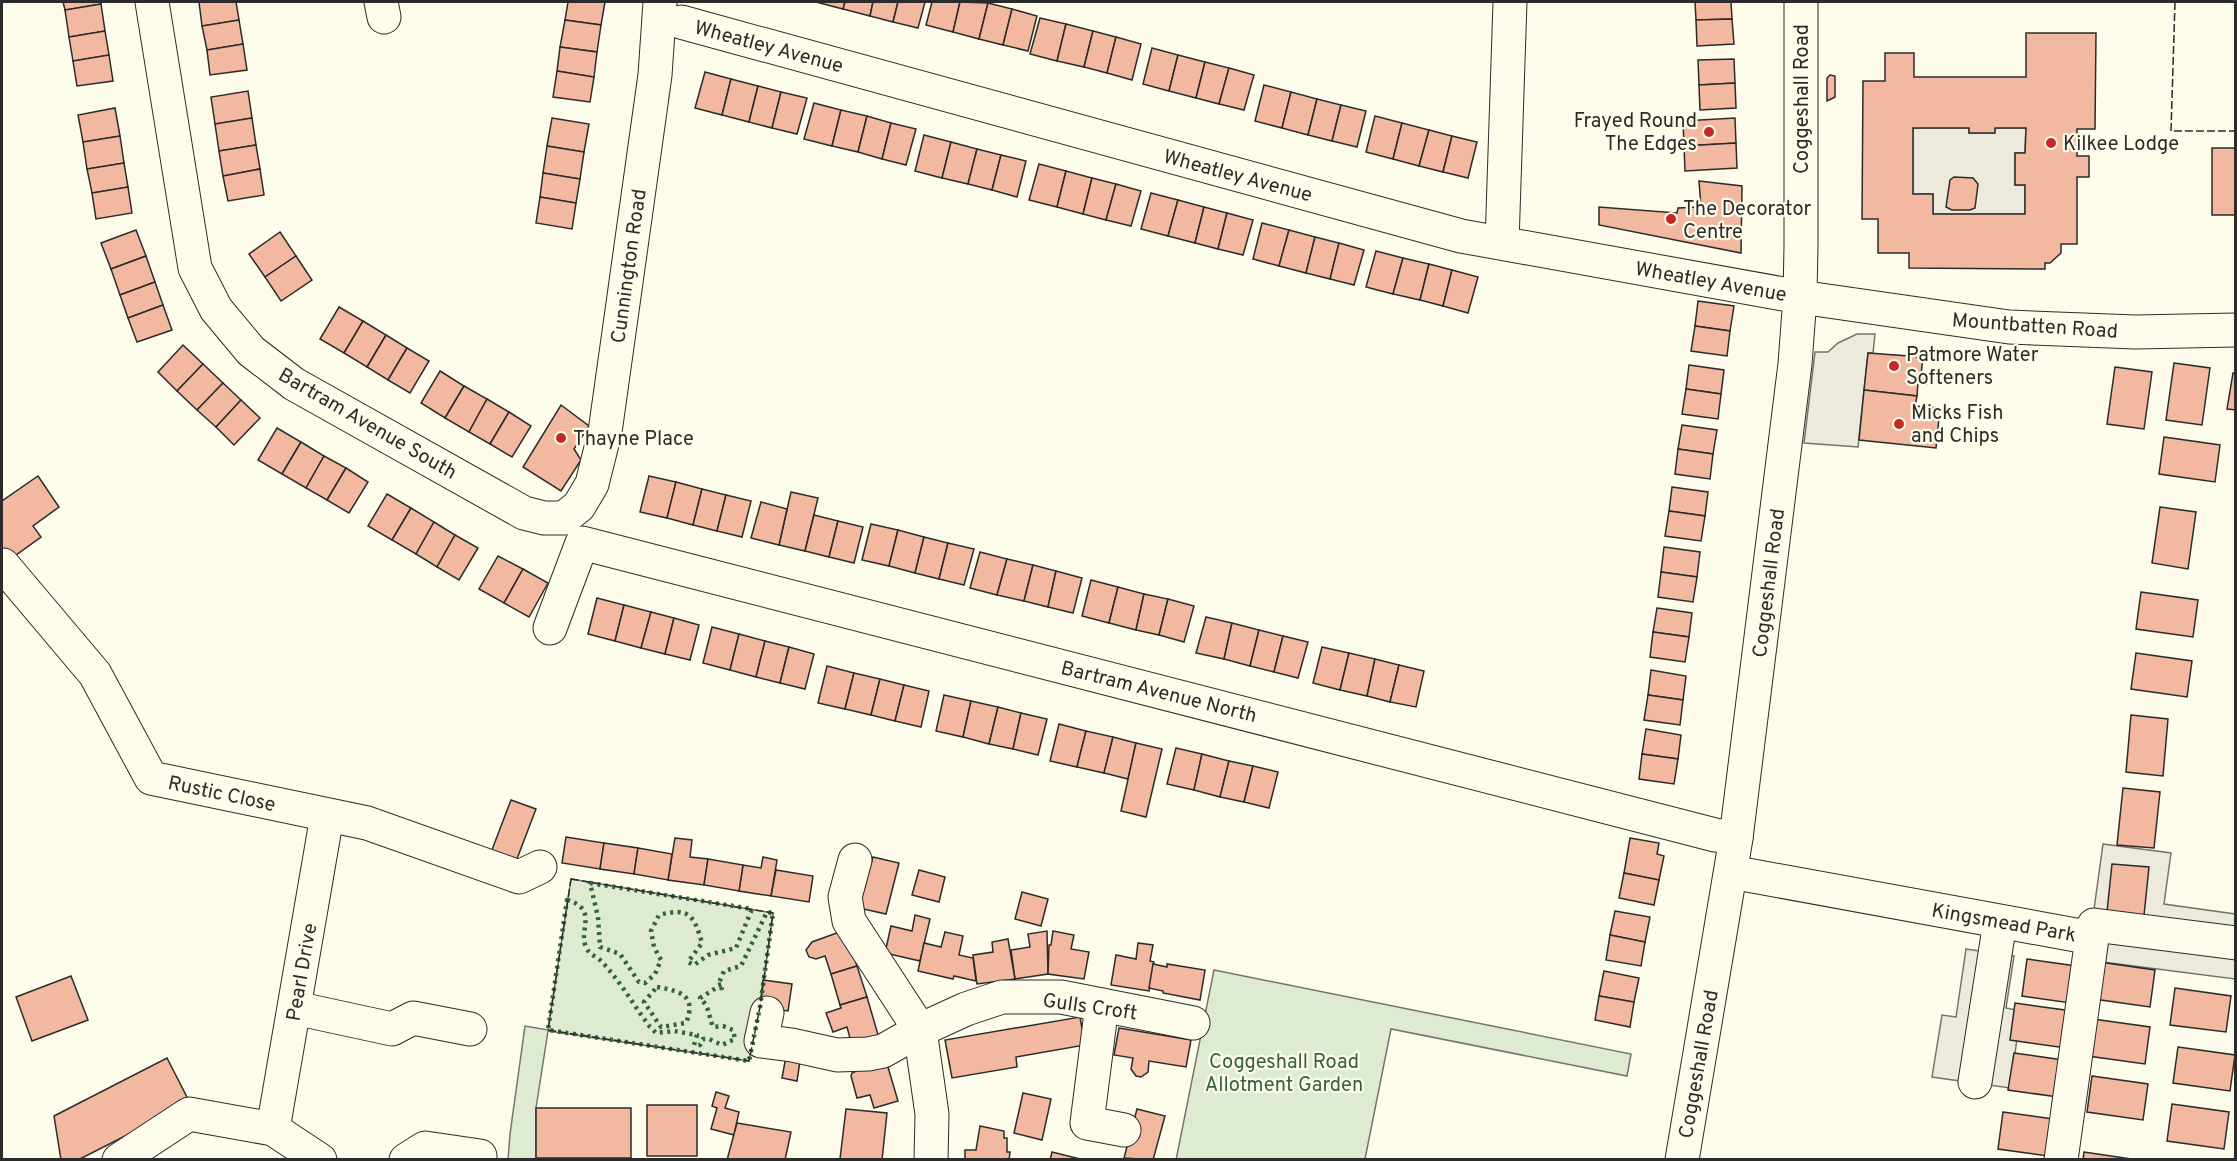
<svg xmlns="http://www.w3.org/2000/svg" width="2237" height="1161" font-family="Overpass,sans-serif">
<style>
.green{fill:#deebd1;stroke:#74746e;stroke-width:1.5}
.parking{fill:#eceadb;stroke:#74746e;stroke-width:1.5}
.building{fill:#f2b8a0;stroke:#2b2b2b;stroke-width:1.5;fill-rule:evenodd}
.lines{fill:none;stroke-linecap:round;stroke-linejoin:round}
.minor-casing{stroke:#2b2b2b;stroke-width:35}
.major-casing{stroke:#2b2b2b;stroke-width:35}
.minor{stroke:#fdfbea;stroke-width:33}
.major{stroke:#fdfbea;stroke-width:33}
.hedge{stroke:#34623c;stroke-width:4.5;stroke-dasharray:3 4.5;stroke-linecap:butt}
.fence{stroke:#2b2b2b;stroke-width:1.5;stroke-dasharray:8 3;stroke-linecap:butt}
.poi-dot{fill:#c62828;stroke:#fdfbea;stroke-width:2}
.labels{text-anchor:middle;stroke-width:4.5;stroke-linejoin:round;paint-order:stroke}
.street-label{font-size:20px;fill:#2b2b2b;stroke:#fdfbea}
.poi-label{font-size:20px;fill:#2b2b2b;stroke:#fdfbea;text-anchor:start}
.park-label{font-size:20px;fill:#34623c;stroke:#fdfbea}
</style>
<rect width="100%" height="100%" fill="#fdfbea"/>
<g class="green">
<polygon points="571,879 773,913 760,1007 749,1061 548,1031 536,1108 536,1159 508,1160 510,1134 525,1026 548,1030"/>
<polygon points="1214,970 1631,1054 1627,1076 1391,1029 1365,1159 1176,1160"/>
</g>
<g class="parking">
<polygon points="1913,128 1969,128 1969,133 1994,133 1995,128 2026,128 2025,153 2015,153 2015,185 2025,185 2025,214 1933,214 1933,194 1913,194"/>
<polygon points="1857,334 1875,334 1873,353 1868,353 1858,447 1804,443 1815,352 1828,352 1838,343"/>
<polygon points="2103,844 2171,853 2164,904 2235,914 2235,979 2087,960"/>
<polygon points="1966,949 2014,956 2006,1008 2021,1011 2010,1088 1932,1077 1942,1015 1956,1017"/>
</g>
<g class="building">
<polygon points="63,2 101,2 101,4 65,10"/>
<polygon points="199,2 236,2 239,20 202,26"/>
<polygon points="568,2 605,2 601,25 565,20"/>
<polygon points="816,2 845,2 843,9"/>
<polygon points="845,2 873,2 870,16 843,9"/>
<polygon points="873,2 898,2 893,22 870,16"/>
<polygon points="898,2 925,2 918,28 893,22"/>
<polygon points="932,2 960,2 953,32 926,25"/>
<polygon points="960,2 988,3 979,39 953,32"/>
<polygon points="1695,2 1731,2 1732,19 1696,20"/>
<polygon points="988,3 1012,9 1003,45 979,39"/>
<polygon points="101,4 105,31 69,37 65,10"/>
<polygon points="1012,9 1037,16 1028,51 1003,45"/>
<polygon points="1040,18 1066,24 1057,61 1030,54"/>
<polygon points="1732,19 1734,44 1697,46 1696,20"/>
<polygon points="239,20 243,44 207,50 202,26"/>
<polygon points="565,20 601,25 597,52 560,47"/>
<polygon points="1066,24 1093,31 1084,67 1057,61"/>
<polygon points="105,31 109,55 73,61 69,37"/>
<polygon points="1093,31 1116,37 1107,73 1084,67"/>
<path d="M2026 33H2096L2095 129H2077V156H2089V177H2077V244H2061V253L2050 263H2045V269L1909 268V253H1878V219H1862L1863 81H1885V53H1914V77H2026ZM1913 128H1969V133H1995V128H2026L2025 153H2015V185H2025V214H1933V194H1913Z"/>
<polygon points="1116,37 1141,44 1132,80 1107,73"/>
<polygon points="243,44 247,70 210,75 207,50"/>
<polygon points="560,47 597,52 594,77 557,71"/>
<polygon points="1152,48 1178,55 1169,91 1143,84"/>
<polygon points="109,55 113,81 77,86 73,61"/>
<polygon points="1178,55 1205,62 1196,98 1169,91"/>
<polygon points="1734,59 1735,83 1699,85 1698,60"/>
<polygon points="1205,62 1229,68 1219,104 1196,98"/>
<polygon points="1229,68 1254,75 1244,110 1219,104"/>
<polygon points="557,71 594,77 590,102 553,97"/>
<polygon points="705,72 731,79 722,115 695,108"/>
<polygon points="1830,75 1835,76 1835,97 1827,101 1827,78"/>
<polygon points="731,79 758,86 749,122 722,115"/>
<polygon points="1735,83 1736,108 1700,110 1699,85"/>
<polygon points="1264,85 1291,92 1282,128 1255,121"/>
<polygon points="758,86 781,92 772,128 749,122"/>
<polygon points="248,91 252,118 215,124 211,97"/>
<polygon points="781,92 807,98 797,134 772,128"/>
<polygon points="1291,92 1317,99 1308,135 1282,128"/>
<polygon points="1317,99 1341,105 1332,141 1308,135"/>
<polygon points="814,103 841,110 832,146 804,139"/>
<polygon points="1341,105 1366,111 1357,147 1332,141"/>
<polygon points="115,108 120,136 83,142 78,115"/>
<polygon points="841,110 867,116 858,152 832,146"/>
<polygon points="867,116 891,123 882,159 858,152"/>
<polygon points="1375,116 1402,123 1393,159 1366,152"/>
<polygon points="252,118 256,145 219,151 215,124"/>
<polygon points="552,118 589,124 584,152 547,146"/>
<polygon points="1735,118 1736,143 1684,146 1683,121"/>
<polygon points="891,123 916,129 906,165 882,159"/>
<polygon points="1402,123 1429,130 1419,166 1393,159"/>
<polygon points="1429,130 1452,136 1443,172 1419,166"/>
<polygon points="924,135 951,142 942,178 915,171"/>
<polygon points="120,136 124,163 87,169 83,142"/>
<polygon points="1452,136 1477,142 1468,178 1443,172"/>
<polygon points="951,142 977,149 968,184 942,178"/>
<polygon points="1736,143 1737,168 1685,171 1684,146"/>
<polygon points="256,145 260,169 223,176 219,151"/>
<polygon points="547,146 584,152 580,179 543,173"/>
<rect x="2212" y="148" width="24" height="67"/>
<polygon points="977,149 1001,155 992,190 968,184"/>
<polygon points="1001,155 1026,161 1017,197 992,190"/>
<polygon points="124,163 128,187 92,193 87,169"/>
<polygon points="1039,164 1066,171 1057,207 1029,200"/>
<polygon points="260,169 264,195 228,201 223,176"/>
<polygon points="1066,171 1092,178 1083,214 1057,207"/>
<polygon points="543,173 580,179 576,203 540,197"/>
<polygon points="1954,177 1973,178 1978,184 1975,208 1970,210 1952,210 1946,207 1950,180"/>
<polygon points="1092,178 1116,184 1106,220 1083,214"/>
<polygon points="1699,181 1742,186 1741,253 1599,225 1599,207 1677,213 1678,208 1701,207"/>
<polygon points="1116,184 1141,191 1131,226 1106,220"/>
<polygon points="128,187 132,213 96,219 92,193"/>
<polygon points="1151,193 1178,200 1168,236 1141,229"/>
<polygon points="540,197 576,203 572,229 536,223"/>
<polygon points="1178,200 1204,207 1195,243 1168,236"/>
<polygon points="1204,207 1227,213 1218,249 1195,243"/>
<polygon points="1227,213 1253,220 1243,255 1218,249"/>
<polygon points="1262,223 1289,230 1279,266 1253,259"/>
<polygon points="136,230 146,256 111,269 101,243"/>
<polygon points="1289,230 1315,237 1306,273 1279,266"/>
<polygon points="280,232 296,256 265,277 249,254"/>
<polygon points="1315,237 1339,243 1330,279 1306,273"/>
<polygon points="1339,243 1364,250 1354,285 1330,279"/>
<polygon points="1376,251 1403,258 1393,294 1366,287"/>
<polygon points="146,256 155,282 120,295 111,269"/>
<polygon points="296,256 312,280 281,301 265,277"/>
<polygon points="1403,258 1429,264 1420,300 1393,294"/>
<polygon points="1429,264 1452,270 1443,306 1420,300"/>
<polygon points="1452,270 1478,277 1468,313 1443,306"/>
<polygon points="155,282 163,305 128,318 120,295"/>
<polygon points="1698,301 1734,306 1730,331 1695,326"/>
<polygon points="163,305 172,330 137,342 128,318"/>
<polygon points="339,307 363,321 344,353 320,339"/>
<polygon points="363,321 386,335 367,367 344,353"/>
<polygon points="1695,326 1730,331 1727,356 1691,351"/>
<polygon points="386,335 407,348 388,380 367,367"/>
<polygon points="183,345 203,364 177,391 158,372"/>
<polygon points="407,348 429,361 410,393 388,380"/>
<polygon points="1868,353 1923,357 1921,375 1928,376 1927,384 1918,383 1917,396 1864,390"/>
<polygon points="2174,363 2210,368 2202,425 2166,420"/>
<polygon points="203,364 223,383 197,410 177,391"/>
<polygon points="1689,365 1724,370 1721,394 1686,389"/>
<polygon points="2115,367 2152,372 2144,429 2107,424"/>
<polygon points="440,371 464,386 445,418 421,403"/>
<polygon points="2233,373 2236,373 2236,410 2227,409"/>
<polygon points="223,383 241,400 216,427 197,410"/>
<polygon points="464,386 487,399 469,432 445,418"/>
<polygon points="1686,389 1721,394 1718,419 1682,414"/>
<polygon points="1864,390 1917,396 1915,406 1940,408 1936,448 1859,440"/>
<polygon points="487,399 509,412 490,444 469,432"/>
<polygon points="241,400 260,418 234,445 216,427"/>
<polygon points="561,405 589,426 574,449 581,460 561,491 523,467"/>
<polygon points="509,412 531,426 512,457 490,444"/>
<polygon points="1682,425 1717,430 1713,454 1678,449"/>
<polygon points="277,428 301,442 282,474 258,460"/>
<polygon points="2164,437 2220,445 2215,482 2159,474"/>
<polygon points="301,442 324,456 306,488 282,474"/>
<polygon points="1678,449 1713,454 1710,479 1675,474"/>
<polygon points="324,456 346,468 327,500 306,488"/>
<polygon points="346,468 368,482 349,513 327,500"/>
<polygon points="38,476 59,507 33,526 41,537 2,565 2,501"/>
<polygon points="649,476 676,482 667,518 640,512"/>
<polygon points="676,482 702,489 693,525 667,518"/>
<polygon points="1672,487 1708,492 1705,516 1669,511"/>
<polygon points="702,489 726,495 717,531 693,525"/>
<polygon points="791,492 818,498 805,551 779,545"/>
<polygon points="387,494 411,508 392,540 368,526"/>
<polygon points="726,495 751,501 742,537 717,531"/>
<polygon points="761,502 787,509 779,545 751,538"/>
<polygon points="2160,507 2196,512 2188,569 2152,563"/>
<polygon points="411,508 434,522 416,554 392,540"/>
<polygon points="1669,511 1705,516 1701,541 1665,536"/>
<polygon points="814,515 838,521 829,557 805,551"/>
<polygon points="838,521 863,527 854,563 829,557"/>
<polygon points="434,522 455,535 437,567 416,554"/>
<polygon points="871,524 898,530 889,566 862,560"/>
<polygon points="898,530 924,537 915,573 889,566"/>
<polygon points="455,535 478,548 459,580 437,567"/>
<polygon points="924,537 948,543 939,579 915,573"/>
<polygon points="948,543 974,549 964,585 939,579"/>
<polygon points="1664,547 1700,552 1697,577 1661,572"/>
<polygon points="980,552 1007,559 997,595 970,588"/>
<polygon points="498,556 523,569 504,603 479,589"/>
<polygon points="1007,559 1033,565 1024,601 997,595"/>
<polygon points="1033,565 1056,571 1048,607 1024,601"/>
<polygon points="523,569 548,583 529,617 504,603"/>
<polygon points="1056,571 1082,578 1073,613 1048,607"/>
<polygon points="1661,572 1697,577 1693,602 1658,597"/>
<polygon points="1091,580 1118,587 1109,623 1082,616"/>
<polygon points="1118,587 1144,594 1136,630 1109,623"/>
<polygon points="2141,592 2198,600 2193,637 2136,629"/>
<polygon points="1144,594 1168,599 1159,635 1136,630"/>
<polygon points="597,598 624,605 615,641 588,634"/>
<polygon points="1168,599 1194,606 1184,642 1159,635"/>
<polygon points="624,605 651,612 641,648 615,641"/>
<polygon points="1657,608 1692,613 1689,637 1653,632"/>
<polygon points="651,612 674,618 665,654 641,648"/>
<polygon points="1206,617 1232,623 1224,659 1196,653"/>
<polygon points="674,618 699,625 690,660 665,654"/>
<polygon points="1232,623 1259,630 1250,666 1224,659"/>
<polygon points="712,627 739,634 730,670 703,663"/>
<polygon points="1259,630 1283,636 1274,672 1250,666"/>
<polygon points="1653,632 1689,637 1685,662 1650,657"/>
<polygon points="739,634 765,641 756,677 730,670"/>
<polygon points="1283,636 1308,642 1298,678 1274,672"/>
<polygon points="765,641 789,647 780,683 756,677"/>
<polygon points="789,647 814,654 805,689 780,683"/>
<polygon points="1322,647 1349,653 1340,690 1313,683"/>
<polygon points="1349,653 1375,659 1367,696 1340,690"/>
<polygon points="2136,653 2192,661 2187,697 2131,689"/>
<polygon points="1375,659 1399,665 1390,702 1367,696"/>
<polygon points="1399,665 1424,671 1416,707 1390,702"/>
<polygon points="827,666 854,673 845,709 818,703"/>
<polygon points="1651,670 1686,676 1683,700 1648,695"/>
<polygon points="854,673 880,679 871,715 845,709"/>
<polygon points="880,679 904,685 895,721 871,715"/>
<polygon points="904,685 929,691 921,727 895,721"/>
<polygon points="944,695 971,701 963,737 936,731"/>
<polygon points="1648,695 1683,700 1680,725 1644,720"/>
<polygon points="971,701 998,707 989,744 963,737"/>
<polygon points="998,707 1021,713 1013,749 989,744"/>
<polygon points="1021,713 1047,719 1038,755 1013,749"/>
<polygon points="2131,715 2168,719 2163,776 2126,772"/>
<polygon points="1059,724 1086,731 1077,767 1050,761"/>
<polygon points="1646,729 1681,735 1678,759 1642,754"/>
<polygon points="1086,731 1113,737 1104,773 1077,767"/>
<polygon points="1113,737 1136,743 1128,779 1104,773"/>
<polygon points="1136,743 1162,749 1146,817 1121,811"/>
<polygon points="1176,748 1202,754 1194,790 1167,784"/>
<polygon points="1202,754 1229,761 1220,797 1194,790"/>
<polygon points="1642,754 1678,759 1674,784 1639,779"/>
<polygon points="1229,761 1253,766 1244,802 1220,797"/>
<polygon points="1253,766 1278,772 1269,808 1244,802"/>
<polygon points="2123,788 2160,792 2154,848 2117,845"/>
<polygon points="511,800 536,809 515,864 490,855"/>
<polygon points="566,837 604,843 600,869 562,863"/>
<polygon points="675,838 692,840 690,857 708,859 704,885 668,880"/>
<polygon points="1630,838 1659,843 1657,854 1664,856 1659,880 1624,873"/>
<polygon points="604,843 638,848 634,874 600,869"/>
<polygon points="638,848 672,854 668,880 634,874"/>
<polygon points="763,857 777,860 771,896 739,891 743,865 761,868"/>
<polygon points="873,857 899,863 886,914 859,908"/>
<polygon points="708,859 743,865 739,891 704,885"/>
<polygon points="2112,864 2149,867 2143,925 2106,921"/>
<polygon points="776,870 813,876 809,902 771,896"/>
<polygon points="919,870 945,877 939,902 912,895"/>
<polygon points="1624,873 1659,880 1654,905 1619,898"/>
<polygon points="1022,892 1048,899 1041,926 1015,919"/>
<polygon points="1615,911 1650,917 1645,942 1610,935"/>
<polygon points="915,915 930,919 920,961 885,953 891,926 912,931"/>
<polygon points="845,930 857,966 831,974 825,956 816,959 809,957 806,950 812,942"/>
<polygon points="1047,931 1048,974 1015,979 1011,950 1030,947 1028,934"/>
<polygon points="1053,931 1074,935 1071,949 1089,952 1084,979 1048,974 1049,945 1051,945"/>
<polygon points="945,932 963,936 959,955 973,958 976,981 954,976 953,979 918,971 924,943 941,947"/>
<polygon points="1610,935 1645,942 1641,966 1606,960"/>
<polygon points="1008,939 1015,979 977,984 973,955 993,952 992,942"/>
<polygon points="1138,943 1153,945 1150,961 1154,962 1149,991 1111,985 1116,955 1136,959"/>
<polygon points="2027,959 2083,967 2078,1004 2022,996"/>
<polygon points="2099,962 2155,970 2150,1007 2094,999"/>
<polygon points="1153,964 1167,967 1167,964 1205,970 1200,1000 1163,993 1163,991 1149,988"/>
<polygon points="857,966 867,997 840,1005 831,974"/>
<polygon points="1604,971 1639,978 1634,1002 1599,996"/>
<polygon points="71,976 88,1020 32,1041 16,997"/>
<polygon points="763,980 792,984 788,1011 760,1007"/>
<polygon points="2175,988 2231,996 2226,1032 2170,1025"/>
<polygon points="1599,996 1634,1002 1630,1027 1595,1020"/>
<polygon points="867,997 881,1045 854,1053 847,1027 833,1032 826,1013 841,1008 840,1005"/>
<polygon points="2015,1003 2072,1011 2066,1048 2010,1040"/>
<polygon points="1080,1017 1085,1045 1016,1057 1017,1067 952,1078 945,1040"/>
<polygon points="2093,1019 2150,1027 2145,1064 2088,1056"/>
<polygon points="1119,1028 1191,1040 1186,1067 1149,1061 1148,1072 1141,1077 1136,1076 1131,1069 1133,1058 1114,1055"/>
<polygon points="2178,1047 2235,1055 2230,1091 2173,1083"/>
<polygon points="787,1051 801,1054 797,1081 782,1078"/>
<polygon points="2014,1053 2070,1061 2065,1098 2008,1090"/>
<polygon points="885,1057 898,1101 874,1108 870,1095 857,1098 851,1076 852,1073"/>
<polygon points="167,1058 190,1103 78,1160 61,1160 54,1116"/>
<polygon points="2092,1076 2148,1084 2143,1120 2087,1112"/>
<polygon points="716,1092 729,1096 725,1108 739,1112 734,1135 711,1129 717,1108 712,1106"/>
<polygon points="1023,1093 1051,1099 1042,1140 1014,1133"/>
<polygon points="2172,1104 2229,1112 2224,1149 2167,1141"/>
<rect x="647" y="1105" width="50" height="51"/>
<rect x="536" y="1108" width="95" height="50"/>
<polygon points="846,1109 887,1113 882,1160 840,1159"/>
<polygon points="1137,1109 1165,1116 1153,1160 1124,1158"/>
<polygon points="2003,1112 2060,1120 2055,1157 1998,1149"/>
<polygon points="737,1123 791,1132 785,1160 727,1160"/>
<polygon points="980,1126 1004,1131 1004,1138 1007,1138 1007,1152 1010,1152 1009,1160 965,1160 965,1150 976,1150"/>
<polygon points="1052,1152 1080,1159 1050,1160"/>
<polygon points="2084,1152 2138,1160 2083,1160"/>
</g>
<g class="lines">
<defs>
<g id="minor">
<polyline points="152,2 195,268 216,309 251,351 294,384 524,513 544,518 564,518 579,506 592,484 605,432 655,75 660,2"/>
<polyline points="381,2 384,17"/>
<polyline points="681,22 1461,236 1800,297 2009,327 2135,332 2236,330"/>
<polyline points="1502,243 1510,2"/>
<polyline points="3,565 95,674 151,778 367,823 519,877 540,867"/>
<polyline points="550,628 582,543 1715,835 1736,838"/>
<polyline points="855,860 845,897 849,921 920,1030 932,1114 931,1160"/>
<polyline points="1731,872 2092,938 2061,1160"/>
<polyline points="2094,925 2236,943"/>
<polyline points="1102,1005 1087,1123 1124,1130"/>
<polyline points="295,1008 392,1029 413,1018 470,1029"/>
<polyline points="767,1013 761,1041 792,1045 837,1055 868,1054 883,1051 920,1030 966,1009 1002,997 1061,997 1193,1023"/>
<polyline points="1975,1082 2000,922"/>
<polyline points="273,1129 327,816"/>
<polyline points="119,1160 189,1114 273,1129 320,1160"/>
<polyline points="406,1160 425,1148 480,1156"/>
</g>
<polyline id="major" points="1682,1160 1736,838 1795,364 1800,297 1801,246 1801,2"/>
</defs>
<use href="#minor" class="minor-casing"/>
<use href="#major" class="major-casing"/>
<use href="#minor" class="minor"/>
<use href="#major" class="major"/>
<g class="hedge">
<path d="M590 883 752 909 736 948 708 955 694 965 688 962 702 943C694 915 689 907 659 915L651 931 654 947 661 960 655 974 645 983 639 982 620 954 600 947 598 917Z"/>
<path d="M567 900C599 909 578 930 586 947 589 955 597 956 602 962 621 982 634 1006 650 1027L656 1033 674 1031 697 1035 694 1045H700L703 1039H709L722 1045 735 1039 733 1030 723 1026 713 1027C708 1014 710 1008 700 998L716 988H722V984L718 985 724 971 741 966 767 912 773 913 760 1007 749 1061 548 1030Z"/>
<path d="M657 987C681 991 697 996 686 1023L661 1027 644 1002Z"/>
</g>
<g class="fence">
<polyline points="2175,2 2171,131 2236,131"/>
<polygon points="571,879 773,913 760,1007 749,1061 548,1030"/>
</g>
</g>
<g class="poi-dot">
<circle cx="1709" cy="132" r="6"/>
<circle cx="2051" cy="143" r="6"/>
<circle cx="1671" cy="219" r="6"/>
<circle cx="1894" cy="366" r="6"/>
<circle cx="1899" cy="424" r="6"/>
<circle cx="561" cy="438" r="6"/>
</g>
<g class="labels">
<g class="street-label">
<text transform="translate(769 46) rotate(15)" y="7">Wheatley Avenue</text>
<text transform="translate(1801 99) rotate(-90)" y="7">Coggeshall Road</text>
<text transform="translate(1238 175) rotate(15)" y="7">Wheatley Avenue</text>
<text transform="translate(628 266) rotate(-82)" y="7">Cunnington Road</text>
<text transform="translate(1711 281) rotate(10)" y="7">Wheatley Avenue</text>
<text transform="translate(2035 325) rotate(4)" y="7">Mountbatten Road</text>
<text transform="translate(368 423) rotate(30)" y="7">Bartram Avenue South</text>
<text transform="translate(1768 583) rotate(-83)" y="7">Coggeshall Road</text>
<text transform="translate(1159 691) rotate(14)" y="7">Bartram Avenue North</text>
<text transform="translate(222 793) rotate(12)" y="7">Rustic Close</text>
<text transform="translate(2004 922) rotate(10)" y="7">Kingsmead Park</text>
<text transform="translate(301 972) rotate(-80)" y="7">Pearl Drive</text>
<text transform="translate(1090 1006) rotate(8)" y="7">Gulls Croft</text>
<text transform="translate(1698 1064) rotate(-80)" y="7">Coggeshall Road</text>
</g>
<g class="poi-label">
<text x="1697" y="127" text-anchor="end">Frayed Round<tspan x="1697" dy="23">The Edges</tspan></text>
<text x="2063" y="150">Kilkee Lodge</text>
<text x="1683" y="215">The Decorator<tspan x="1683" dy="23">Centre</tspan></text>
<text x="1906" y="361">Patmore Water<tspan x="1906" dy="23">Softeners</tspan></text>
<text x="1911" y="419">Micks Fish<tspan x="1911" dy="23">and Chips</tspan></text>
<text x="573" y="445">Thayne Place</text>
</g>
<g class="park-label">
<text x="1284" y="1068">Coggeshall Road<tspan x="1284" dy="23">Allotment Garden</tspan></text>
</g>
</g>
<rect width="2237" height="1161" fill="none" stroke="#2b2b2b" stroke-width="6"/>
</svg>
